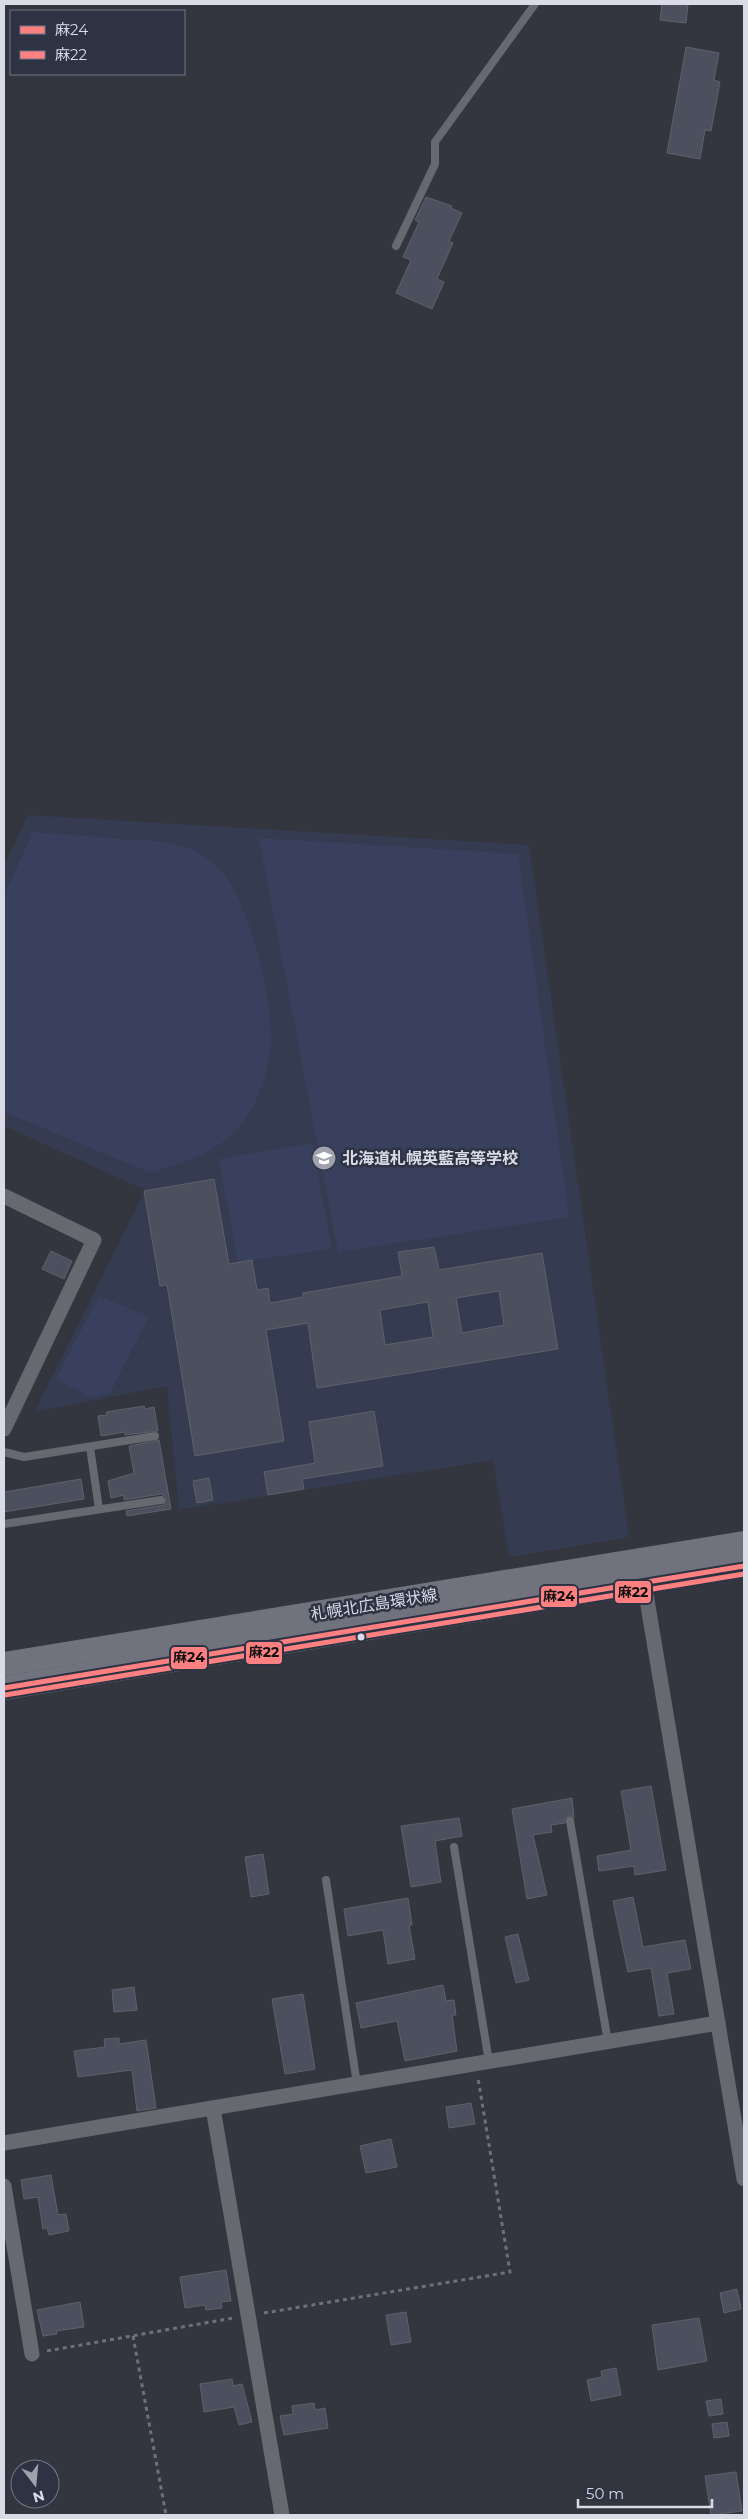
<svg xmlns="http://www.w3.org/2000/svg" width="748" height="2519" font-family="Montserrat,'Noto Sans JP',sans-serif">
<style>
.built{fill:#353b50}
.green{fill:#38405e}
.building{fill:#4c505e;stroke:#5e6169;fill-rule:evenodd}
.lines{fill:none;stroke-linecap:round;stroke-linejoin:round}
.path{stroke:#6e7178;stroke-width:3;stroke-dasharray:4 4;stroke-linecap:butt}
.service{stroke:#676971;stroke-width:8}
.minor{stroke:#676971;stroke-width:15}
.primary{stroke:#70737e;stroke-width:24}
.bus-1-casing{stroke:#2e3344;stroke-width:9}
.bus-2-casing{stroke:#2e3344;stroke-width:9}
.bus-1{stroke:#ff8080;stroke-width:5}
.bus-2{stroke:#ff8080;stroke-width:5}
.bus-dot{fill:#d9dce7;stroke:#2e3344;stroke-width:2}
.labels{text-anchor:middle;stroke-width:5;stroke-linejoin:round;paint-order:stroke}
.poi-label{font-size:16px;font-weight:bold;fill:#d9dce7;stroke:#2e3344;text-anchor:start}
.street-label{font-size:16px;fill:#d9dce7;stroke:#2e3344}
.line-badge{stroke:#2e3344;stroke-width:2}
.pale-badge-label{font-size:14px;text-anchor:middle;font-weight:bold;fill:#111}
</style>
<rect width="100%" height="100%" fill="#33363f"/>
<polygon class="built" points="28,815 529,845 629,1537 509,1557 493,1460 179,1510 167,1386 34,1412 145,1190 4,1126 4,865"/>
<g class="green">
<path d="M33 832C62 834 91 836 120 839 148 841 176 839 200 854 210 860 222 869 228 879 253 918 274 1003 270 1050 268 1076 255 1109 238 1129 217 1153 180 1163 151 1173L4 1112V896Z"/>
<polygon points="259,838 518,854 569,1217 338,1252"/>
<polygon points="312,1143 332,1249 238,1262 219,1159"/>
<polygon points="99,1296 149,1316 110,1393 91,1397 56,1379"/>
</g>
<g class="building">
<polygon points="662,4 688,4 686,23 660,20"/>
<polygon points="686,47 719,53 714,80 720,82 711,131 705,130 700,159 667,153"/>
<polygon points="426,197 452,206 451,208 462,213 449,241 453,243 437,279 444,282 432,309 396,293 411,260 403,257 419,222 415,220"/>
<path d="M214 1179 229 1264 252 1260 257 1290 268 1288 270 1303 303 1297V1293L402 1276 398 1252 434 1247 439 1270 542 1253 558 1349 317 1388 308 1323 266 1330 284 1441 195 1456 167 1285 160 1286 144 1191ZM499 1291 504 1325 462 1333 456 1298ZM428 1302 433 1337 385 1345 380 1310Z"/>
<polygon points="51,1251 72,1261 64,1279 42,1269"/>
<polygon points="144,1406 145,1409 154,1407 158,1431 125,1435 125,1432 101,1436 98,1416 107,1415 106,1412"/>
<polygon points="374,1411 383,1466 302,1479 304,1489 268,1495 264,1472 315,1463 309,1422"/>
<polygon points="159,1440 171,1509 127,1516 126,1511 164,1505 166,1497 161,1494 124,1500 124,1495 111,1498 108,1481 134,1473 129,1446"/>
<polygon points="209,1478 213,1500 197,1503 193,1481"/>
<polygon points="81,1479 84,1499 4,1512 4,1492"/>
<polygon points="651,1786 666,1870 635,1875 634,1866 599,1871 597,1856 631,1850 621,1791"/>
<polygon points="572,1798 574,1818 569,1816 565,1819 565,1823 551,1825 552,1832 533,1835 547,1895 527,1899 512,1809"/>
<polygon points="459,1818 462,1836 435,1841 441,1882 411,1887 401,1826"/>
<polygon points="263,1854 269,1894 251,1897 245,1857"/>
<polygon points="633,1897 643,1947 685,1940 691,1969 667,1973 674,2014 659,2016 651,1968 628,1972 613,1901"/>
<polygon points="408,1898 412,1925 409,1925 415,1959 388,1964 383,1930 348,1936 344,1909"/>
<polygon points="518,1934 529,1980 516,1983 505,1937"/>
<polygon points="443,1985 446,2001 454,2000 456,2015 452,2015 457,2051 405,2061 397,2021 361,2028 356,2003"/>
<polygon points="134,1987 137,2010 114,2012 112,1990"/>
<polygon points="303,1994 315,2069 285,2074 272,1999"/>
<polygon points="119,2038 119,2044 146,2040 156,2108 137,2111 132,2070 78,2077 74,2051 105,2047 104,2039"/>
<polygon points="471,2103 475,2124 449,2128 446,2107"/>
<polygon points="391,2139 397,2167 366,2173 360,2146"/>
<polygon points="51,2175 58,2215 66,2214 69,2231 49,2235 47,2228 43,2229 38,2197 24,2199 21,2180"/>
<polygon points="226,2270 231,2301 221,2302 222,2308 206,2310 205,2305 185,2308 180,2277"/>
<polygon points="737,2289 741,2309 724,2313 720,2293"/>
<polygon points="80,2302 84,2327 56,2331 57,2334 43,2336 37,2310"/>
<polygon points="406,2312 411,2342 391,2345 386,2315"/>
<polygon points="699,2318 707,2361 658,2370 652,2325"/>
<polygon points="616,2368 621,2395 591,2401 587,2380 602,2377 601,2371"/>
<polygon points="232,2379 233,2386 242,2384 252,2422 239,2425 234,2407 204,2412 200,2384"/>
<polygon points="721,2399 723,2414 709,2416 706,2401"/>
<polygon points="314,2403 315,2410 325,2408 328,2428 284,2435 280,2416 293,2414 292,2406"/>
<polygon points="727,2422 729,2436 714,2438 712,2424"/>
<polygon points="736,2472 742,2511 711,2515 705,2476"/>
</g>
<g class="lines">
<g class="path">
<polyline points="264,2313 510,2272 478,2078"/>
<polyline points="133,2336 166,2515"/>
<polyline points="47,2351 233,2318"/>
</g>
<g class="service">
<polyline points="396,246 435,164 435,142 535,4"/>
<polyline points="90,1447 99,1509"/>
<polyline points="4,1452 24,1457 155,1436"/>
<polyline points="4,1524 161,1500"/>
<polyline points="570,1821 608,2042"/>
<polyline points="454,1847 489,2062"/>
<polyline points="326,1880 357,2084"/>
</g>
<g class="minor">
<polyline points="4,1196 94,1240 4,1429"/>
<polyline points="644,1582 744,2179"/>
<polyline points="213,2108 282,2515"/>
<polyline points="4,2143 718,2023"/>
<polyline points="4,2186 32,2354"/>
</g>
<g class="primary">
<polyline points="4,1664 744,1543"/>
<polyline points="4,1688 744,1566"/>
</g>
<defs>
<polyline id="bus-1" points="4,1688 744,1566"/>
<polyline id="bus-2" points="5,1695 744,1574"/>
</defs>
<use href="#bus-1" class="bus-1-casing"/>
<use href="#bus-2" class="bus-2-casing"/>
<use href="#bus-1" class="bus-1"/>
<use href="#bus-2" class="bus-2"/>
</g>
<defs>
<symbol id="school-disc" viewBox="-11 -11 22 22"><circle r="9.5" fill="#9fa2ac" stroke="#2e3344"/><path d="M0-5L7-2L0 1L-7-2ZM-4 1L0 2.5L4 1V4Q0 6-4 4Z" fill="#fff"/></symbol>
</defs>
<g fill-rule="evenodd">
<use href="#school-disc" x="310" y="1144" width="28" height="28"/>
</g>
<circle class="bus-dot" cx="361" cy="1637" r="4.5"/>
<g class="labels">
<g class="poi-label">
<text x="342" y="1164">北海道札幌英藍高等学校</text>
</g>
<g class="street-label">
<text transform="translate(374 1604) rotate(-9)" y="6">札幌北広島環状線</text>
</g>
</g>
<g class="line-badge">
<rect x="614" y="1580" width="38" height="24" rx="5" fill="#ff8080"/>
<rect x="540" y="1585" width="38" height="23" rx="5" fill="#ff8080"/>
<rect x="245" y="1641" width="38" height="24" rx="5" fill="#ff8080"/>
<rect x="170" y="1646" width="38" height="24" rx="5" fill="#ff8080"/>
</g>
<g class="pale-badge-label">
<text x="633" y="1597">麻22</text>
<text x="559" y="1601">麻24</text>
<text x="264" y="1657">麻22</text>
<text x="189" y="1662">麻24</text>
</g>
<rect width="748" height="2519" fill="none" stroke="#d9dce7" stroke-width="10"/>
<rect x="10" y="10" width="175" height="65" fill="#2e3344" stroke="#727785"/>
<rect x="20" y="26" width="25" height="8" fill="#ff8080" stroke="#727785"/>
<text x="55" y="35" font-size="15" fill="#d9dce7">麻24</text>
<rect x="20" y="51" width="25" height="8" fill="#ff8080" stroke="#727785"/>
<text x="55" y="60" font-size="15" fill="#d9dce7">麻22</text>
<g transform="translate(35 2484) rotate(164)"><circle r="24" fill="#2e3344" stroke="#727785"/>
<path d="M0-4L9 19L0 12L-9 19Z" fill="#9fa2ac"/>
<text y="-8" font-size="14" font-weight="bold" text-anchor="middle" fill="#d9dce7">N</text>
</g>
<path d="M578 2499v8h134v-8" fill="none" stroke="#d9dce7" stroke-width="2.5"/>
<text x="586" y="2499" font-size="15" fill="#d9dce7" stroke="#2e3344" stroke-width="4" paint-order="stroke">50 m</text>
</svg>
